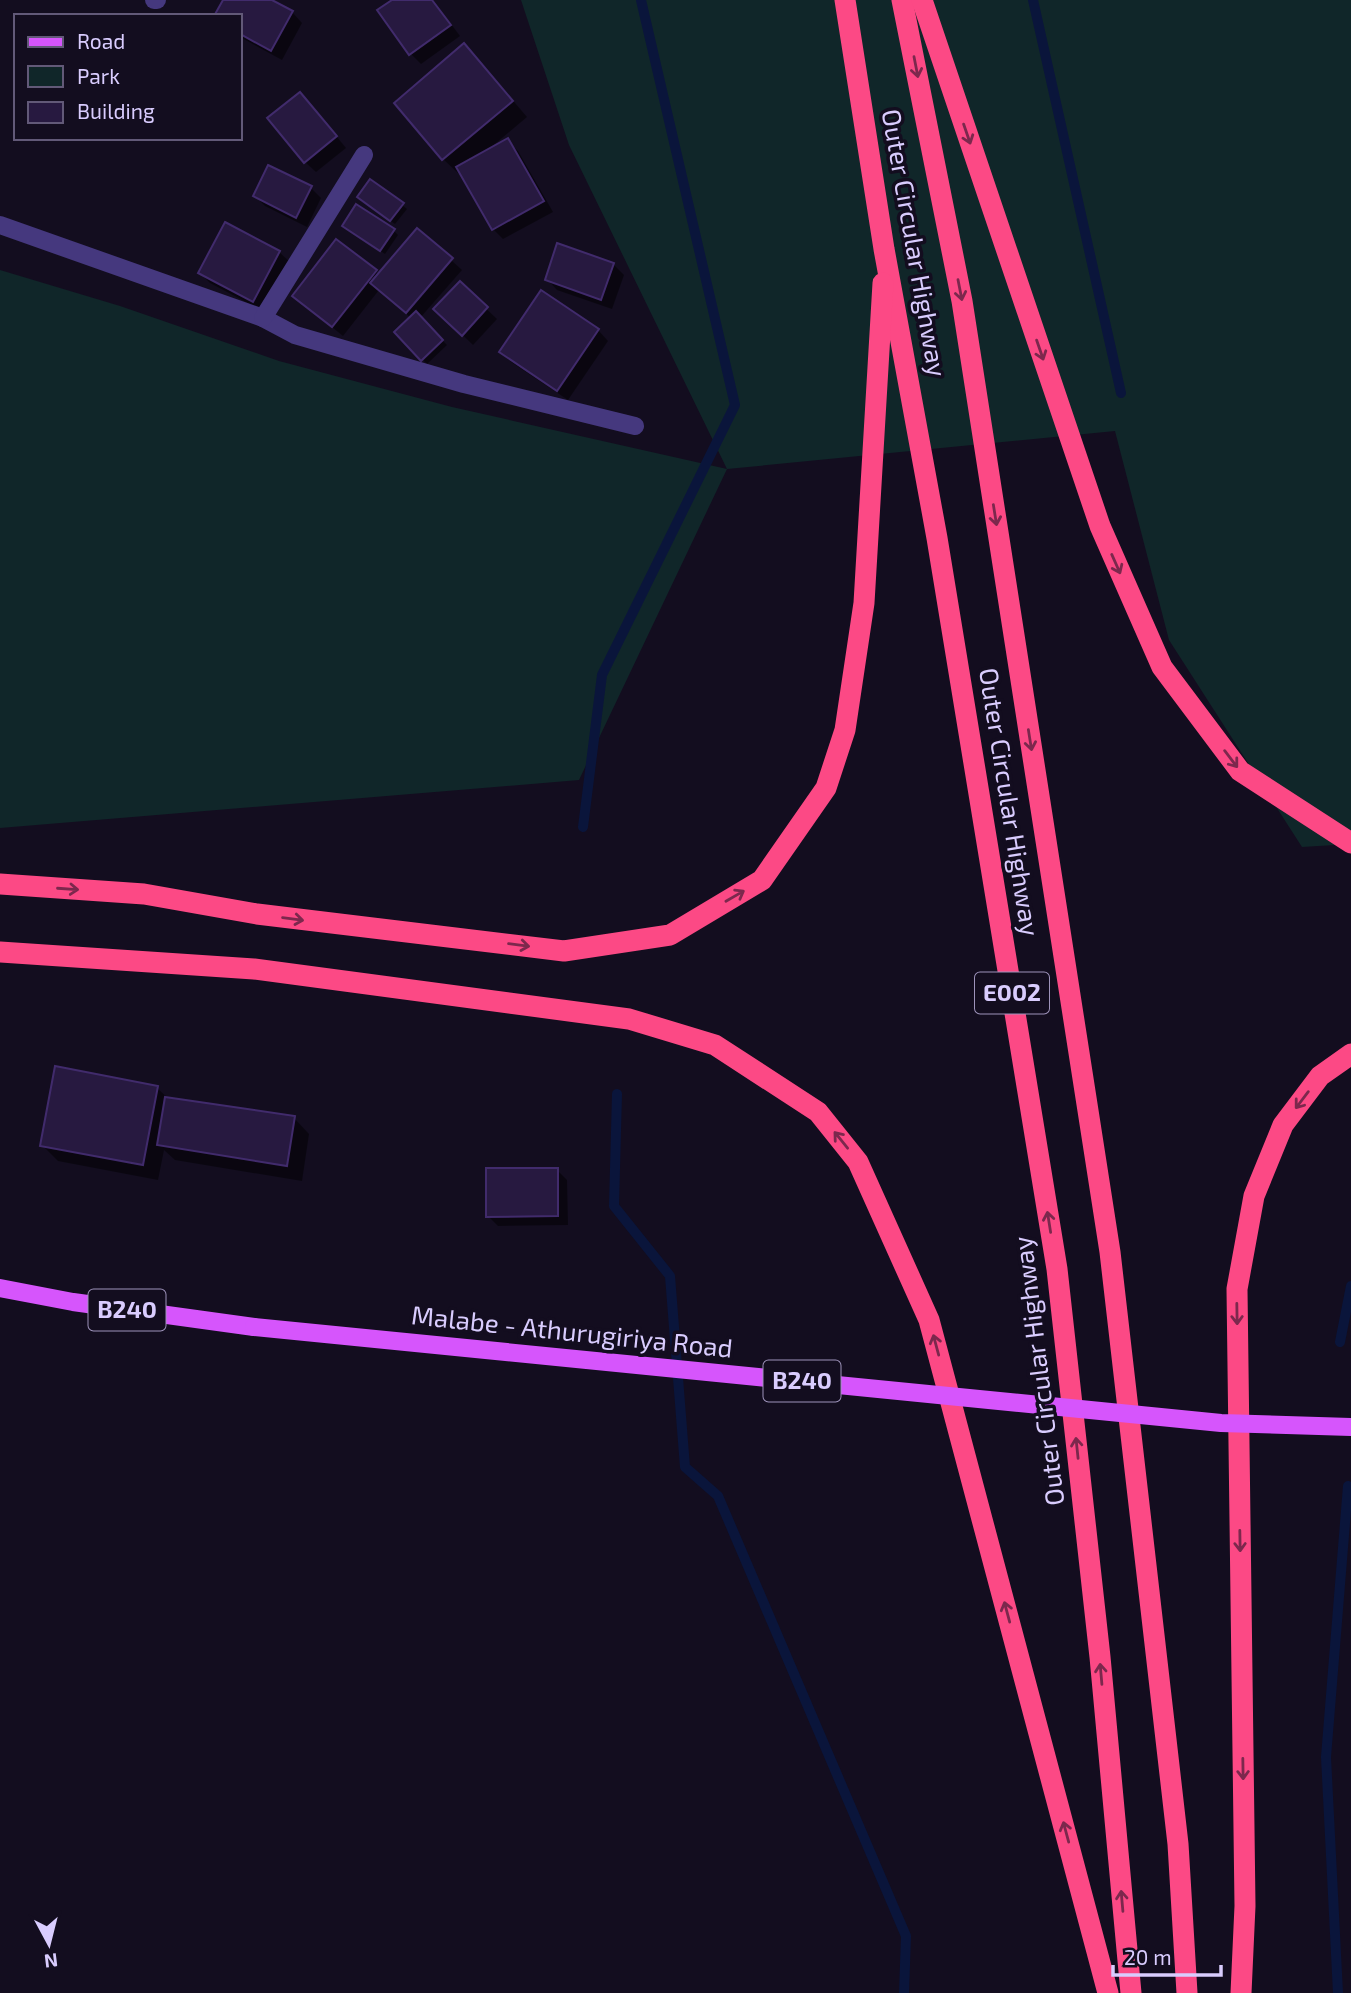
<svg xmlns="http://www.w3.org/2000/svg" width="1351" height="1993" font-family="'Exo 2',sans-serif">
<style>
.green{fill:#102629}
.shadow{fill:#0007}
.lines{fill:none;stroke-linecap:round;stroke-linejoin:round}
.stream{stroke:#0a153b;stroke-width:10}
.building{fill:#271940;stroke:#412b6c;stroke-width:2}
.minor{stroke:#45387e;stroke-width:18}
.primary{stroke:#d655fc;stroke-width:18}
.motorway{stroke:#fc4985;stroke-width:21}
.primary-bridge{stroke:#d655fc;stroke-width:18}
.oneway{stroke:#7c284d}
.labels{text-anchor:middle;stroke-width:7;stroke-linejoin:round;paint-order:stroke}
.shield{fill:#130d1f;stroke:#9e93bb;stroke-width:2}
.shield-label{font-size:24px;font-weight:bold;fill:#d9ccfe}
.street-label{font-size:26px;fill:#d9ccfe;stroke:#130d1f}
</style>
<rect width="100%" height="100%" fill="#130d1f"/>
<polygon class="green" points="521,0 1351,0 1351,844 1302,847 1169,640 1115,431 727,469 579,780 0,828 0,270 120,306 279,361 452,407 727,469 569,145"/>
<g class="shadow">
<polygon points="225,0 269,0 292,12 302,23 282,60 240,37 240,16"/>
<polygon points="395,0 433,0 460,36 421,64 411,54"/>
<polygon points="479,61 527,117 489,149 508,141 518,151 553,212 503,239 493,229 461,172 459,174 443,159"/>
<polygon points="310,104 346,148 316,172 305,162"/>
<polygon points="311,188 321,198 307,227 265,206 255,196"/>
<polygon points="364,201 402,205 407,209 395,224"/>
<polygon points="349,230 393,230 398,235 385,254"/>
<polygon points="418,230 462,270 420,318 447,345 427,364 396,332 411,318 379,290 343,336 294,296 375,271 379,275"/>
<polygon points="279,252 290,262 263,311 210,283 200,273"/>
<polygon points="613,264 624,275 612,309 557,290 547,279"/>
<polygon points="460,284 497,319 473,345 436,309"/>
<polygon points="598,330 608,341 568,400 511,362 501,352"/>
<polygon points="157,1088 169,1099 294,1118 309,1134 302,1181 175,1160 164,1150 158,1180 58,1161 42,1145"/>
<polygon points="557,1170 567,1180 568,1225 498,1226 488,1216"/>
</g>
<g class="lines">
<g class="stream">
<polyline points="1033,0 1121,393"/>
<polyline points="583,827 602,675 735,405 641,0"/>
<polyline points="617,1094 614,1206 670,1276 685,1467 718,1496 906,1936 904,1993"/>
<polyline points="1340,1342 1351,1286"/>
<polyline points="1338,1993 1326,1757 1348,1486"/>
</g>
</g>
<g class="building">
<polygon points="223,0 272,0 293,11 271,51 240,34 240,16 214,16"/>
<polygon points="392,0 432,0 451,25 409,55 377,10"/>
<polygon points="464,43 513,101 442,160 394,103"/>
<polygon points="300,92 337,136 304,163 267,118"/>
<polygon points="508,138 544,201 492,230 456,167"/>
<polygon points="268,165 312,186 296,218 253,196"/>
<polygon points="370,179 404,203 390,221 357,197"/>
<polygon points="356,204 395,229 380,251 342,226"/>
<polygon points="225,222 280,251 253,302 198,273"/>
<polygon points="417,228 453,258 406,313 370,283"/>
<polygon points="336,239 377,270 332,327 292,296"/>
<polygon points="557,243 614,263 601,300 545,280"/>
<polygon points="460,281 488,307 462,336 433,309"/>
<polygon points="541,290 599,329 557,391 499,352"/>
<polygon points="416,311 443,340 421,361 394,332"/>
<polygon points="55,1066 158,1086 143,1165 40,1146"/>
<polygon points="165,1097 295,1116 287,1166 157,1145"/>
<polygon points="486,1168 558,1168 558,1216 486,1217"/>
</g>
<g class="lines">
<g class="minor">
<polyline points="154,0 157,0"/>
<polyline points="0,225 263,318 295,335 464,384 635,426"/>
<polyline points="263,318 364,155"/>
</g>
<polyline class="primary" points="0,1288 73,1302 254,1327"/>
<g class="motorway">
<polyline points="845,0 884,249 937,538 1057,1269 1100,1657 1131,1993"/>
<polyline points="902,0 962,301 1110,1252 1178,1844 1187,1993"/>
<polyline points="922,0 1100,526 1162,667 1240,771 1351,843"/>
<polyline points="0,884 144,894 257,914 564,951 670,935 762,880 826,788 845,730 864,603 883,283"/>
<polyline points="0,952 254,969 629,1019 715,1045 818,1112 858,1162 929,1320 1108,1993"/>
<polyline points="1241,1993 1245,1906 1237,1289 1254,1196 1283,1125 1320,1076 1351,1054"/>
</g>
<polyline class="primary-bridge" points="254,1327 1221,1423 1351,1427"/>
</g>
<defs><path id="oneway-shaft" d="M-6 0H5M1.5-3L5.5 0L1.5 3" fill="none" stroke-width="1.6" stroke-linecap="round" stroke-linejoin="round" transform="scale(1.75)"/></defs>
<g class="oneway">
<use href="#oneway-shaft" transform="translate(916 67) rotate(79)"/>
<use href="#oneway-shaft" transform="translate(967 134) rotate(71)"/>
<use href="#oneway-shaft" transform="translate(960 290) rotate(79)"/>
<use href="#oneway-shaft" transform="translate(1040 350) rotate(71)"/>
<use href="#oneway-shaft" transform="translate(995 515) rotate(81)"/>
<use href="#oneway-shaft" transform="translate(1116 564) rotate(66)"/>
<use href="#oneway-shaft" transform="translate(1030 740) rotate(81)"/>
<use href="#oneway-shaft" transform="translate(1231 759) rotate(53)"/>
<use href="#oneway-shaft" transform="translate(68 889) rotate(4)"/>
<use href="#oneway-shaft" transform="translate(735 896) rotate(-30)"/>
<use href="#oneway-shaft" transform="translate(293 919) rotate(7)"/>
<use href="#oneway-shaft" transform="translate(519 945) rotate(7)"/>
<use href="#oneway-shaft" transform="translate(1302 1100) rotate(127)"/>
<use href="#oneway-shaft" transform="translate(841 1140) rotate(-129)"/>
<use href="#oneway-shaft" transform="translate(1049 1222) rotate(-99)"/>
<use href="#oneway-shaft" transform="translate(1237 1314) rotate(89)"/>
<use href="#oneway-shaft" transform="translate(936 1345) rotate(-105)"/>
<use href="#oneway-shaft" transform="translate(1077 1448) rotate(-96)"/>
<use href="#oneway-shaft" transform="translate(1240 1541) rotate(89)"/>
<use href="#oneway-shaft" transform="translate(1007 1612) rotate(-105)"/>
<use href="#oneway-shaft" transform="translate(1101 1674) rotate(-95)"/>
<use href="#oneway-shaft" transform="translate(1243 1769) rotate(89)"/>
<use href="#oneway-shaft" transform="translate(1066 1832) rotate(-105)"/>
<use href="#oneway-shaft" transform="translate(1122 1901) rotate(-95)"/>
</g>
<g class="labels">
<g class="shield">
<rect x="975" y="972.5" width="74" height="41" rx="5"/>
<rect x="88.5" y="1289.5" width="77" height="41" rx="5"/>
<rect x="763.5" y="1360.5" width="77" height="41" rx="5"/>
</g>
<g class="shield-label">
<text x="1012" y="1001">E002</text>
<text x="127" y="1318">B240</text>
<text x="802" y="1389">B240</text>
</g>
<g class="street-label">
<text transform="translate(914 243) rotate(80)" y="9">Outer Circular Highway</text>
<text transform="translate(1009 802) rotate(81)" y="9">Outer Circular Highway</text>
<text transform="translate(572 1332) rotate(6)" y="9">Malabe - Athurugiriya Road</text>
<text transform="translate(1039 1371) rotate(-97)" y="9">Outer Circular Highway</text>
</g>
</g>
<rect x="14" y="14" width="228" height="126" fill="#130d1f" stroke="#625978" stroke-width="2"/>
<rect x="28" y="37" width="35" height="10" fill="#d655fc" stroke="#625978" stroke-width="2"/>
<text x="77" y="49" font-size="21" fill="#d9ccfe">Road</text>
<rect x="28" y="66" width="35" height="21" fill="#102629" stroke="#625978" stroke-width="2"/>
<text x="77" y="84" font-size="21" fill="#d9ccfe">Park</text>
<rect x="28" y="102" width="35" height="21" fill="#271940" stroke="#625978" stroke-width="2"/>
<text x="77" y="119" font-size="21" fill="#d9ccfe">Building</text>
<g transform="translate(49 1944) rotate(173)" stroke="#130d1f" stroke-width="5" paint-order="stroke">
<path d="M0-5L12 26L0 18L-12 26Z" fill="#d9ccfe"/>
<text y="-10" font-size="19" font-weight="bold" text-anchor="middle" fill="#d9ccfe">N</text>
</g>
<path d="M1113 1965v10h108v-10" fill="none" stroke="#d9ccfe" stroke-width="3.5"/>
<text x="1124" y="1965" font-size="21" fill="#d9ccfe" stroke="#130d1f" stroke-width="5" paint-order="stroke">20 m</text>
</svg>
